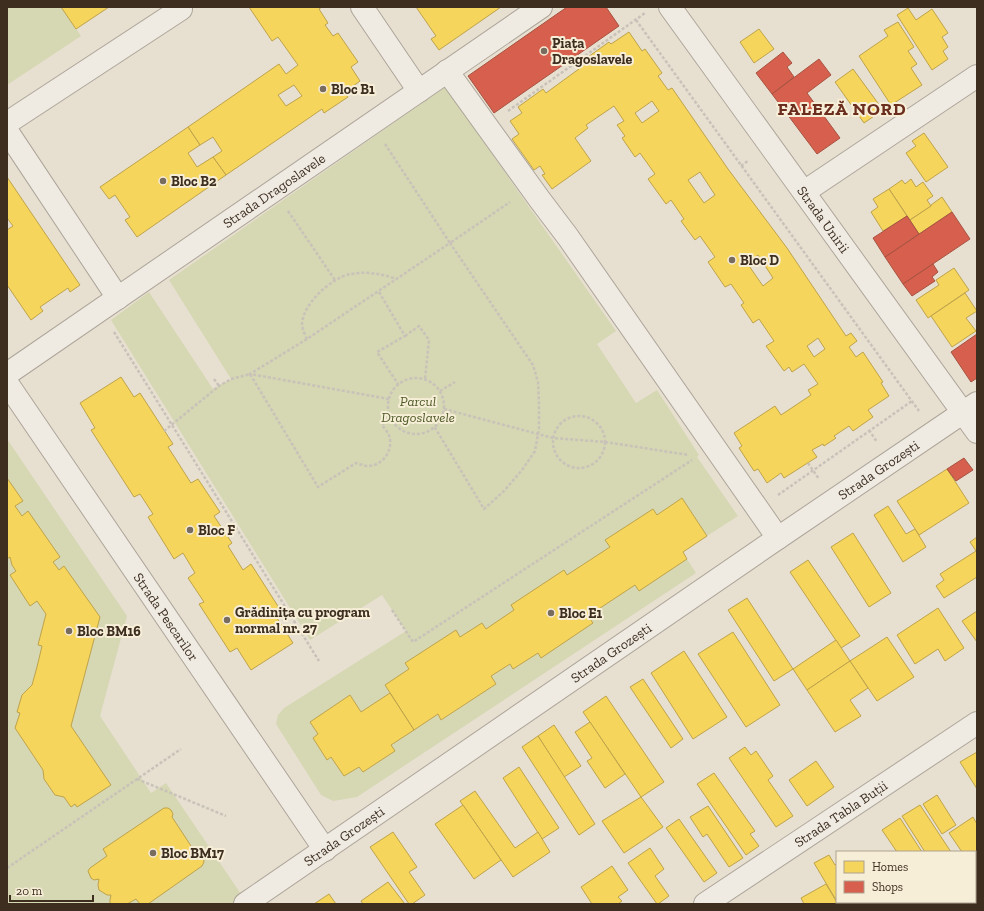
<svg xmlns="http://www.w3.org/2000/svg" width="984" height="911" font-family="'Zilla Slab',serif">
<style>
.green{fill:#d6d7b3}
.homes{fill:#f6d55c;stroke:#bea34a;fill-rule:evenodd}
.shops{fill:#d6604d;stroke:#a85140}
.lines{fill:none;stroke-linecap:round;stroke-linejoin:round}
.minor-casing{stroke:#ada599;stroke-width:24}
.path{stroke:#c8c2b9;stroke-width:2.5;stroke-dasharray:3 2;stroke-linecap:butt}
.minor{stroke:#efebe3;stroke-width:22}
.poi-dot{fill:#786c5e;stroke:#f7eed8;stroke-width:1.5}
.labels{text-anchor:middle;stroke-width:4;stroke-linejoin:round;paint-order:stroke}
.poi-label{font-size:14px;font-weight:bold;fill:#3d2e20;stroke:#f7eed8;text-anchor:start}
.street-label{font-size:14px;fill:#3d2e20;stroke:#f7eed8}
.park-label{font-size:14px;font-style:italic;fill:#4d5a26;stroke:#f7eed8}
.district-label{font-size:18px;font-weight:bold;letter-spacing:1px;fill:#6b2e1e;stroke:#f7eed8}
</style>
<rect width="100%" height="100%" fill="#e7e0d1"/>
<g class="green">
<polygon points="7,7 61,7 81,36 7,85"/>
<polygon points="445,87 616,331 597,344 636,403 657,390 699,455 697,457 738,516 707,536 682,499 657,515 653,509 605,540 610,547 567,575 564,570 511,605 514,610 486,629 482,623 460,637 456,630 405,663 409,669 385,685 390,693 361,712 350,695 310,722 318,734 313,738 327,760 331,757 344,776 359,767 363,772 394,751 391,745 438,714 442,720 496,684 491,676 510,664 513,669 538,653 541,657 593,623 588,616 635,585 639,590 687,559 696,573 357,797 333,801 321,795 276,724 278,715 284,708 406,631 382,595 310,640 111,320 149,292 213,389 231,379 169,280"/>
<polygon points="7,439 127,616 100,716 151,793 166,783 247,903 245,904 7,904"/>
</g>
<g class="homes">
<polygon points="61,7 109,7 76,29"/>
<path d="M249 7H322L319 9 328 23 325 25 333 36 338 33 358 62 351 67 360 81 345 92 348 97 324 113 322 109 226 175 213 157 222 151 213 137 200 145 188 127 279 64 286 74 298 65 278 37 272 41ZM294 85 302 96 286 106 278 95Z"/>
<polygon points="416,7 501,7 439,50 431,39 436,36"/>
<polygon points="908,8 916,20 932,9 948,33 942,37 948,47 943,51 948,59 932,70 897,15"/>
<polygon points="898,22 914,47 908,51 917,64 911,68 922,85 891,105 859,56 888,36 884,30"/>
<polygon points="759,29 774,49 754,63 740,42"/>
<path d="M629 32 642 51 645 49 662 73 658 76 668 90 672 88 728 169 787 248 846 336 851 333 857 341 849 347 856 357 863 352 883 382 881 383 889 396 868 410 873 417 853 431 849 426 834 436 836 438 824 446 823 444 812 450 817 457 784 478 781 473 767 483 758 469 754 471 739 448 742 446 734 433 775 406 781 415 811 395 808 390 818 384 804 364 792 372 789 367 784 371 766 346 774 341 759 319 753 323 741 305 744 303 731 284 725 287 708 262 715 257 700 236 695 240 681 221 684 219 671 200 666 204 648 179 655 174 640 153 635 157 622 138 625 136 617 125 624 121 614 106 586 125 588 128 575 138 591 161 552 189 542 175 545 174 540 166 534 170 512 139 519 134 510 121 522 113 518 107 543 89 546 93 583 66 581 62 609 42 611 44ZM652 101 659 111 642 123 635 113ZM700 172 715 195 704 203 688 180ZM758 255 773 278 763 286 747 263ZM818 338 825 349 814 357 807 346Z"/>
<polygon points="853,69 883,110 864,123 835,82"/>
<polygon points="188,127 200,145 188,153 197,167 213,157 226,175 137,237 125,220 130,217 115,195 109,199 100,187"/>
<polygon points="924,133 948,167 926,182 906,153 916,146 912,141"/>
<polygon points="7,177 80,285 70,292 68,288 40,307 43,311 31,320 7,285 7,230 13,226 7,218"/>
<polygon points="911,179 916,187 923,182 933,196 927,200 931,206 910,220 889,189 902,180 905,184"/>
<polygon points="889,189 907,216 883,231 871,212 878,207 873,199"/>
<polygon points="942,197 952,212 919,234 910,220 931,206 931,205"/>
<polygon points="954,268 969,290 928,318 916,300 939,285 936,280"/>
<polygon points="965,293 977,311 966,318 976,331 952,347 931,316"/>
<polygon points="121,377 134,397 140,393 173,444 168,447 191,483 198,479 220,512 214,516 232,543 228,546 243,570 251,564 283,614 277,618 293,643 251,670 237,648 230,652 199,604 204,602 188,578 195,573 183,553 174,559 148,517 153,514 140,494 134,497 91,430 95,428 80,403"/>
<polygon points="947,469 969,503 919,535 897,501"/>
<polygon points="7,478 23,501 15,506 22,516 28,511 60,557 53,562 59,570 64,566 100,617 71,726 111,785 77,807 75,804 71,807 64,797 55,795 44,779 43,770 15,728 20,713 17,712 22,695 32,685 37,667 42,646 38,645 46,614 37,601 30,606 10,575 16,571 12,565 10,557 7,559"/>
<polygon points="682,498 707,536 683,552 687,559 639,591 635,585 588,616 593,623 541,658 538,653 513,669 510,664 491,676 496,684 441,720 438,714 414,730 385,685 409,669 405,663 456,630 460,637 482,623 486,629 514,610 511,605 564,570 567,575 610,547 605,540 653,509 657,515"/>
<polygon points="888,506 906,534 915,529 926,547 903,562 874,515"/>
<polygon points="853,533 891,593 869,607 831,547"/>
<polygon points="977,537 977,577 944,598 936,586 944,580 940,574 976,551 970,542"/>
<polygon points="808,560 860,636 841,648 790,572"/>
<polygon points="747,598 793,669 774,681 728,610"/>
<polygon points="938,608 964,648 945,661 938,649 915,664 897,635"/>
<polygon points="977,611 977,642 962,621"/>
<polygon points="733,632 780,705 746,727 698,654"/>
<polygon points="887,637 914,677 877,701 850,661"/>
<polygon points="836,640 850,661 807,690 793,669"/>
<polygon points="684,651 727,717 693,739 651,673"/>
<polygon points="850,661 868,688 850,700 861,716 835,732 807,690"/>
<polygon points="643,679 683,739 671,748 630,687"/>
<polygon points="390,693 414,730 391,745 395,751 363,772 359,767 344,776 331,757 327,760 313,738 318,734 310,722 350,695 361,712"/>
<polygon points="606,696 664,782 641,797 583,712"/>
<polygon points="590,722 625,774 605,788 587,761 592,758 575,732"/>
<polygon points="554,725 581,766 564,777 538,736"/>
<polygon points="538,736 595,824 579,835 522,747"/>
<polygon points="745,747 751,755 756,751 773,776 768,780 793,816 776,827 729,758"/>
<polygon points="977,752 977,789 960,762"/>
<polygon points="816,761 834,787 807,806 789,780"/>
<polygon points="519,767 559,828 542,839 503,778"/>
<polygon points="714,773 755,831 750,834 759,846 746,855 697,784"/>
<polygon points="475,791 515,848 538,832 550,852 513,877 460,801"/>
<polygon points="937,795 956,825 942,834 923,804"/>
<polygon points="641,797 663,827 624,853 602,821"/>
<polygon points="463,805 501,860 474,879 435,824"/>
<polygon points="920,805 951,852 925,852 902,816"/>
<polygon points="708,806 743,858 729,867 707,834 703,837 690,817"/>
<polygon points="164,808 168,808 171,810 173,814 172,817 193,849 199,850 203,856 204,862 202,866 148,904 140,904 136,899 127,904 110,904 110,900 111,895 107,895 99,890 98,885 99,879 94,880 91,878 88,871 90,868 107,856 103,849"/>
<polygon points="973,817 977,824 977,871 975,873 975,852 962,852 949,833"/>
<polygon points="900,818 922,852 897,852 882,830"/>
<polygon points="679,819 717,873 704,882 666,828"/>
<polygon points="393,832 417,867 409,872 425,895 412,904 409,904 370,847"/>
<polygon points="650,848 664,869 655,876 669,896 658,904 657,904 628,863"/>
<polygon points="829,855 835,865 837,864 837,899 836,900 814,863"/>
<polygon points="612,866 628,890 618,897 622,901 618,904 592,904 581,887"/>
<polygon points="388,882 405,904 363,904 361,901"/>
<polygon points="826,884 838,904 804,904 801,898"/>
<polygon points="977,885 977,904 955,904 954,902 975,902 975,887"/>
<polygon points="329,894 336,904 314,904"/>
</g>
<g class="shops">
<polygon points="567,7 606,7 619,26 494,113 468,76"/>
<polygon points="783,52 792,63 787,67 794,77 772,94 756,73"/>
<polygon points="819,59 831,75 807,93 840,138 817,154 772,94"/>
<polygon points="952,212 970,239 903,284 885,257"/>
<polygon points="907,216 919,234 885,257 873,238"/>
<polygon points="933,264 938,272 932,277 935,281 912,296 903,284"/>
<polygon points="977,334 977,378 971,382 951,352"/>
<polygon points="964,458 973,470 956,481 947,469"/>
</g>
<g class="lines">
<defs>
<g id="minor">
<polyline points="362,7 419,91"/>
<path id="s1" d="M670 7 977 432"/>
<polyline points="447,71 540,200 568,237 778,538"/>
<polyline points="7,123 181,9 181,7"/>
<polyline points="7,131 118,298"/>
<polyline points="804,192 977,76"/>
<path id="s2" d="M7 374 541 7"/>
<path id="s3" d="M7 383 325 850"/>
<path id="s4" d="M245 904 778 538 977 403"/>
<path id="s5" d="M705 904 977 723"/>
</g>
</defs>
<use href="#minor" class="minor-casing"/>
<g class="path">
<polyline points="636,20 919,411"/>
<polyline points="508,111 645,13"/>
<polyline points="385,144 450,243 510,202"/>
<polyline points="741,166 749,160"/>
<polyline points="288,211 335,280"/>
<polyline points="379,292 405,336 377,352 398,384"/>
<polyline points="114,332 319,661"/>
<polyline points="405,336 419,326 429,340 425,379"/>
<path d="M307 339C305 335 303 330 302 325 302 304 332 277 351 274 367 271 382 274 397 279"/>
<circle cx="416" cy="406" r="28"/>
<polyline points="214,379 219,386"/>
<polyline points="440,391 455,382"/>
<polyline points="389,399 250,374 307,339 450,243 533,365 538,382 539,404 539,429 535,451 522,470 504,491 484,509 434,426"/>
<polyline points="444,409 553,438 605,442 689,455"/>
<circle cx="579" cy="442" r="26"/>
<polyline points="869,430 877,442"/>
<path d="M164 431 219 386 231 379 250 374 318 487 356 463C360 464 364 466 368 466 382 466 392 452 390 439 389 433 385 429 382 425L390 416"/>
<polyline points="808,463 819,479"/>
<polyline points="778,495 912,401"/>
<polyline points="392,610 413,642 692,460"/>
<polyline points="137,779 226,816"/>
<polyline points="7,868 181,749"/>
</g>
<use href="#minor" class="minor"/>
</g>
<g class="poi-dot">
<circle cx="544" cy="51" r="4"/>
<circle cx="323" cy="89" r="4"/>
<circle cx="163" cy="181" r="4"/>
<circle cx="732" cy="260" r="4"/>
<circle cx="190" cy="530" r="4"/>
<circle cx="551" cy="613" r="4"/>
<circle cx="227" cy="620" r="4"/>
<circle cx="69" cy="631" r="4"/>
<circle cx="153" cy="853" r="4"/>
</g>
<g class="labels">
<g class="poi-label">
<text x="552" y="48">Piața<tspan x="552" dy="16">Dragoslavele</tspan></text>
<text x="331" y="94">Bloc B1</text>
<text x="171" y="186">Bloc B2</text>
<text x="740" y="265">Bloc D</text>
<text x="198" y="535">Bloc F</text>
<text x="235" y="617">Grădinița cu program<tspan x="235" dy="16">normal nr. 27</tspan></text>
<text x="559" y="618">Bloc E1</text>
<text x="77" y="636">Bloc BM16</text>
<text x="161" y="858">Bloc BM17</text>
</g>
<g class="street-label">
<text dy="5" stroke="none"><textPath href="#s2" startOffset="324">Strada Dragoslavele</textPath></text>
<text dy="5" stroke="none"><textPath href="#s1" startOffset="262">Strada Unirii</textPath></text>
<text dy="5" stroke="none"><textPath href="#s4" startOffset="768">Strada Grozești</textPath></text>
<text dy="5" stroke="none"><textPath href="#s3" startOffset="283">Strada Pescarilor</textPath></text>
<text dy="5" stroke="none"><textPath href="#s4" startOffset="444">Strada Grozești</textPath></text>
<text dy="5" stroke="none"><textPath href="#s5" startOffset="163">Strada Tabla Buții</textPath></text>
<text dy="5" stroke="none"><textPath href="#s4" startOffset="120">Strada Grozești</textPath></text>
</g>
<g class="park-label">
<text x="418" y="406">Parcul<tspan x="418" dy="16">Dragoslavele</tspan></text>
</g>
<g class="district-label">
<text x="842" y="115">FALEZĂ NORD</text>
</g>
</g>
<rect width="984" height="911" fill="none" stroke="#3d2e20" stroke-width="16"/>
<rect x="836" y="851" width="140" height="52" fill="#f7eed8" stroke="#ada18e"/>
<rect x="844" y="861" width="20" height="12" fill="#f6d55c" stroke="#ada18e"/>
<text x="872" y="871" font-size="12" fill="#3d2e20">Homes</text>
<rect x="844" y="881" width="20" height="12" fill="#d6604d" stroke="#ada18e"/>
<text x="872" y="891" font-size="12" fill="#3d2e20">Shops</text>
<path d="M10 895v6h83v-6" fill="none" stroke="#3d2e20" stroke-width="2"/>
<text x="16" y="895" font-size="12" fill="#3d2e20" stroke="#f7eed8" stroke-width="3" paint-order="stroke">20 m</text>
</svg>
